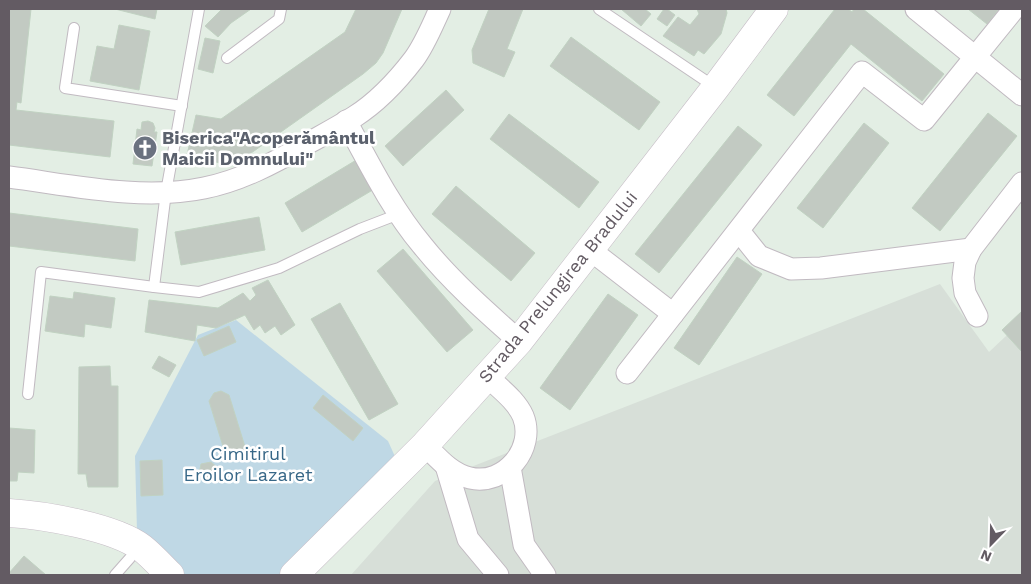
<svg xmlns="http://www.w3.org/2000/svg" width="1031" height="584" font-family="'Work Sans',sans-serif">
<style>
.industrial{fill:#d7dfd8}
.green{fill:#bfd8e5}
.building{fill:#c2cac2;stroke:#c1d2c2}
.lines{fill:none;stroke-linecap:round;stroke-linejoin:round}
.lane-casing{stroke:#c1bac1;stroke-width:12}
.street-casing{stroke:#c1bac1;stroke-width:23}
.secondary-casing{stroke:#c6bdc6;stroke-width:29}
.lane{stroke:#fff;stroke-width:10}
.street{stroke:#fff;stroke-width:21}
.secondary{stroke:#fff;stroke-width:28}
.labels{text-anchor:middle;stroke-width:5;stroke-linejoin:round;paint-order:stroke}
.worship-label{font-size:18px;font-weight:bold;fill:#5b616d;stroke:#fff;text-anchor:start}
.street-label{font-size:18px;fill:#635b63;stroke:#fff}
.park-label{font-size:18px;fill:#376787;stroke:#fff}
</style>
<rect width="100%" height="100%" fill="#e3eee4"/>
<polygon class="industrial" points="940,284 989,352 1022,321 1022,575 351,575 435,481"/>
<polygon class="green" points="236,320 388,441 397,461 286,575 179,575 137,531 135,456 198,335"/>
<g class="building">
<polygon points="9,9 31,9 21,103 17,102 16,110 114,121 110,157 9,145"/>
<polygon points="115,9 157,9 155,19"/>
<polygon points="222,9 251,9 231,23 218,37 205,26"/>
<polygon points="356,9 402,9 383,53 376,63 363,74 237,163 224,164 187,155 196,115 221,119 345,32"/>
<polygon points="489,9 523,9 507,49 515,52 504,77 473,63 472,50"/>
<polygon points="621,9 645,9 651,14 641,26"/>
<polygon points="664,9 667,9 675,15 667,26 657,19"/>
<polygon points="697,9 726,9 727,13 721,34 704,54 698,50 694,56 663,36 678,17 690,25 699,14"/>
<polygon points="835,9 848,9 852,12 854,9 863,9 944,74 922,101 851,44 794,116 767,95"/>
<polygon points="968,9 999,9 987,24"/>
<polygon points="119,25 150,31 139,90 90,81 97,46 114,49"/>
<polygon points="571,37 660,102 639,130 550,66"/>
<polygon points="205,38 220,41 213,73 198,69"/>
<polygon points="446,90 464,110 403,166 385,146"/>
<polygon points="988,113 1017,136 940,231 912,208"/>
<polygon points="509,114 599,182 579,208 490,139"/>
<polygon points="148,121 153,123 155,128 154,132 157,132 152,166 133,164 137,129 141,130 142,122"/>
<polygon points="864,123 889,143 823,228 797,208"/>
<polygon points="738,126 762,145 659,273 635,254"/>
<polygon points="358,159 376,188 302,232 285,203"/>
<polygon points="456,186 535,253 511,281 432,214"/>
<polygon points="9,213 138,229 135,261 9,246"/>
<polygon points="259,217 265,250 181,265 175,232"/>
<polygon points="403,249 473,330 447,352 377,271"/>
<polygon points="737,257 762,274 699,365 674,348"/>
<polygon points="268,280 295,325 281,335 275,326 265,333 260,325 254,330 245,315 216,328 197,325 195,341 145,332 149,300 218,308 243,293 250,301 256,295 252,288"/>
<polygon points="74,292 115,298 111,328 85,324 84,337 45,331 50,296 73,299"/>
<polygon points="608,294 638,315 570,410 540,388"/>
<polygon points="340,303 398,404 369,420 311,319"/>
<polygon points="1022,311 1022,352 1002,330"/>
<polygon points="229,326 236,342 204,356 197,340"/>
<polygon points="159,356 176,365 169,377 152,368"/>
<polygon points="110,366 111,386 118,386 118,487 88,487 86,474 78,474 79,367"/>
<polygon points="221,391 229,395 246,450 226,456 209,401 214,393"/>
<polygon points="323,395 363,428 353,441 313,408"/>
<polygon points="9,428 35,430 34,473 18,472 17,481 9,481"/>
<polygon points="162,460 163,495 141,496 140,461"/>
<polygon points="211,462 219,469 216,479 206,482 199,474 201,464"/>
<polygon points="24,556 46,575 9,575 9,573"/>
</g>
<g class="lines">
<defs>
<g id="lane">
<polyline points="199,9 166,192 154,287 199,292 279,268 360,229 399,214"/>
<polyline points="599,9 715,87"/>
<polyline points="74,28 65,88 182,106"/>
<polyline points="227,58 279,19 281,9"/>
<polyline points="28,394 41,272 154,287"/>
<polyline points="115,575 130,558"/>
</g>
<g id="street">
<polyline points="916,9 1022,95"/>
<path d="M346 121C369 163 391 208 422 245 450 280 485 311 519 341"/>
<path d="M9 177C71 185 142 201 204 188 240 181 274 163 305 145 321 136 338 127 354 117 376 103 398 80 414 59 425 44 432 26 440 9"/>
<polyline points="739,231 759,256 791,269 821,268 971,249"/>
<polyline points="589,249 673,314"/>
<polyline points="977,316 965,293 963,278 965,262 971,249 1022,183"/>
<polyline points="627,373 862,72 924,120 1014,9"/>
<path d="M425 445C438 458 451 474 470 478 505 486 536 448 523 416 516 400 499 388 487 376"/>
<polyline points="446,466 468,539 498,575"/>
<polyline points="510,467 524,545 545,575"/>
</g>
<g id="secondary">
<path d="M9 513C43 515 115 527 142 548 152 556 161 566 170 575"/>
<polyline points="294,575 425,445 519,341 716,87 774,9"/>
</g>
</defs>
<use href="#lane" class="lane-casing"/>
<use href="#street" class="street-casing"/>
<use href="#secondary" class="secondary-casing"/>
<use href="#lane" class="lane"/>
<use href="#street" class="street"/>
<use href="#secondary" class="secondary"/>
</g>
<defs>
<symbol id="church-disc" viewBox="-11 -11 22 22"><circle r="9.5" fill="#6b7280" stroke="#fff"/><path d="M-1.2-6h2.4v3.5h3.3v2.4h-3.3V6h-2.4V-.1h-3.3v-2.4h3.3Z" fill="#fff"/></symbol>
</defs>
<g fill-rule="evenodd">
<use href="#church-disc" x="131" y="134" width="28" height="28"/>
</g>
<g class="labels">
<g class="worship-label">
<text x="162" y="144">Biserica"Acoperământul<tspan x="162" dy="21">Maicii Domnului"</tspan></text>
</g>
<g class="street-label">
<text transform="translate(558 287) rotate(-51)" y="6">Strada Prelungirea Bradului</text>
</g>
<g class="park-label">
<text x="248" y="460">Cimitirul<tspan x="248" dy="21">Eroilor Lazaret</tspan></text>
</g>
</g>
<rect width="1031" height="584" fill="none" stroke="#635b63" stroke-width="20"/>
<g transform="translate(991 544) rotate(203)" stroke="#ffffff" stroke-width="4" paint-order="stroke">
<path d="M0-4L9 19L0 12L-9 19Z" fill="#635b63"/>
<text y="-8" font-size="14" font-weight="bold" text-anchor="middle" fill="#635b63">N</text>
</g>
</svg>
